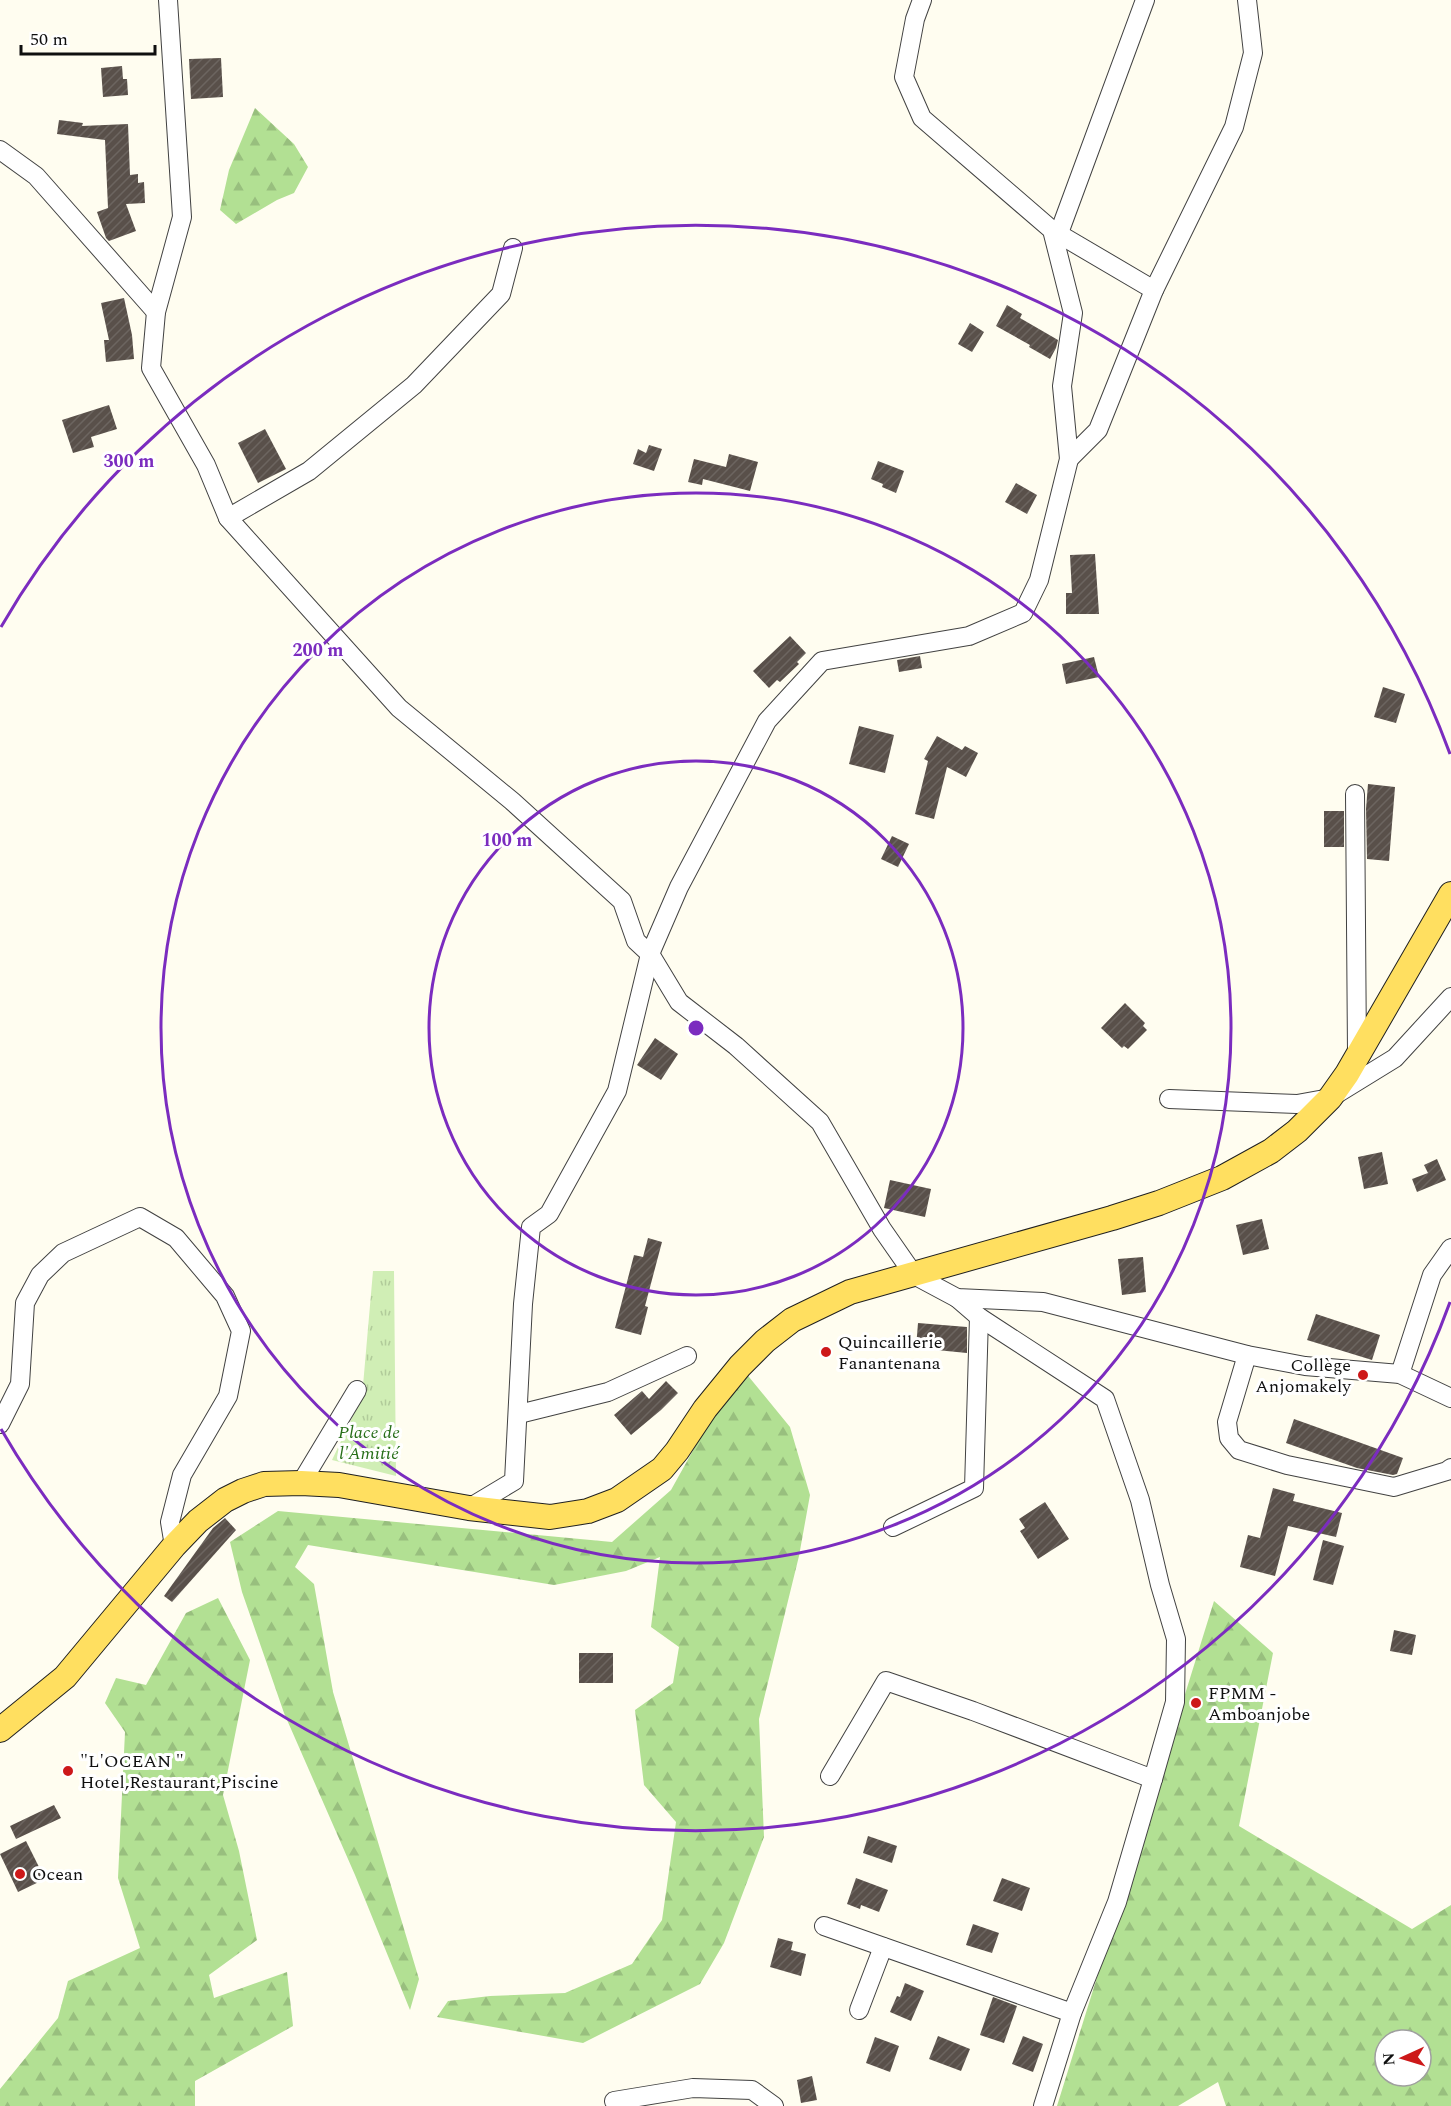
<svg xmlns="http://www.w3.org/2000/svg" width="1451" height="2106" font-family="Spectral,serif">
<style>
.grass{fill:url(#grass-tufts)}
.forest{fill:url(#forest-firs);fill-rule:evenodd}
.building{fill:url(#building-hatch)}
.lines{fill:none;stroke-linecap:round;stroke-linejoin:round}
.minor-casing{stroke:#424242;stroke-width:20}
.major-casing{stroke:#202020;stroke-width:26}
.minor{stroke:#fff;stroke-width:18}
.major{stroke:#ffdf60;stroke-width:24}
.ring{fill:none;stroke:#7b2cbf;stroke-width:3}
.poi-dot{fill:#cd1819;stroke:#fff;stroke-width:2}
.labels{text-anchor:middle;stroke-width:6;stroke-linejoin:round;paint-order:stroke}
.poi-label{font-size:18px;fill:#0f0f0f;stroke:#fff;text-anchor:start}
.park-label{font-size:18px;font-style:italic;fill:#266e18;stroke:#fff}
.centre{fill:#7b2cbf;stroke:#fff;stroke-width:3}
.ring-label{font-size:18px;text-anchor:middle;font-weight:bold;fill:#7b2cbf;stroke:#fff;stroke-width:6;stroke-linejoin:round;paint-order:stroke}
</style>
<defs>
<pattern id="grass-tufts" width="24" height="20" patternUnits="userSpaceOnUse" patternTransform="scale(1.5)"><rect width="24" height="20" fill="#d0eeb5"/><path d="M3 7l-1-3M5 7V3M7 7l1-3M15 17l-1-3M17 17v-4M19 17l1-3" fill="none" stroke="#b1cb9a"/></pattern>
<pattern id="forest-firs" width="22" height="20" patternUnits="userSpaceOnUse" patternTransform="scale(1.5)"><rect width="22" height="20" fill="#b2e093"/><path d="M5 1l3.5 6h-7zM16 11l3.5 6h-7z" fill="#98bf7e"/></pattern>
<pattern id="building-hatch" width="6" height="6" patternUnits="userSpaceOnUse" patternTransform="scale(1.5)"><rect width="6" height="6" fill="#59504a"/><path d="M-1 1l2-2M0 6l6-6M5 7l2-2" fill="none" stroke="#6c6560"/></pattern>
</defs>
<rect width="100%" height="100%" fill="#fffdf0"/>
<polygon class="grass" points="373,1271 394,1271 396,1476 332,1460 362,1397"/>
<g class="forest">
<polygon points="255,108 294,144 308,167 294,193 277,200 236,224 220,210 229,170"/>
<polygon points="740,1366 790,1427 810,1495 799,1556 759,1719 764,1837 724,1943 700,1984 583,2043 437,2017 448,2001 490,1996 565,1993 632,1964 662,1920 676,1822 644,1785 635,1710 673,1683 679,1647 651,1627 660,1557 626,1571 554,1585 308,1545 295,1567 314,1584 333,1692 419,1979 410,2010 355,1875 284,1713 242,1592 230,1542 278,1511 612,1542 671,1490"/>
<polygon points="218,1598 250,1660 223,1795 239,1851 257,1940 209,1975 214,1998 287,1972 293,2026 195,2081 195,2106 0,2106 0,2089 58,2018 68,1981 140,1948 118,1878 125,1732 105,1703 116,1678 146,1685 186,1613"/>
<path d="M1214 1601 1273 1653 1239 1826 1412 1929 1451 1905V2106H1226L1218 2082 1178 2106H1057ZM1385 2040H1421V2076H1385Z"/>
</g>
<g class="building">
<polygon points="221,58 223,97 191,99 189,59"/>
<polygon points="122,66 123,79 127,79 128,95 103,97 101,68"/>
<polygon points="59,120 83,123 82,126 128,124 130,175 138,174 138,183 144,182 145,203 126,204 136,231 109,241 106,238 97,212 108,208 105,140 57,134"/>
<polygon points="124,298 132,335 134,359 106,362 104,340 109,340 101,303"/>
<polygon points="1007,305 1022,314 1020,318 1058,340 1056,348 1050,359 1029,347 1030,345 996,326"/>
<polygon points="970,323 984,332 972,352 958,344"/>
<polygon points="109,405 117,429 91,437 94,447 73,453 62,420"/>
<polygon points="265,429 286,469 258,483 238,443"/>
<polygon points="649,445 662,449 654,471 633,464 638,449 646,453"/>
<polygon points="729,454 758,462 750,491 703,479 702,485 688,482 694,459 726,467"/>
<polygon points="878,461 904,471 896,493 882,487 883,484 871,479"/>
<polygon points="1016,483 1037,495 1027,514 1005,502"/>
<polygon points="1095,554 1099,614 1066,614 1066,593 1072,593 1070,555"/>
<polygon points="790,636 806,653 797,662 799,664 780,682 777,680 769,688 753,671"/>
<polygon points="920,656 922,668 899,672 897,660"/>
<polygon points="1094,657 1099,677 1066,684 1062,664"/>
<polygon points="1383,687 1405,694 1396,723 1374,717"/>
<polygon points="859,726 894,735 885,773 849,764"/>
<polygon points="937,736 962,750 965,746 978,753 966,777 947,767 934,819 915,814 928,761 924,759"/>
<polygon points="1368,784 1395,787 1389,861 1367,859 1366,809"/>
<rect x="1324" y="811" width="20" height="36"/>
<polygon points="892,836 909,844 898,867 881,859"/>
<polygon points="1125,1003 1145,1023 1143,1026 1147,1030 1128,1049 1124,1046 1122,1048 1101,1028"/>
<polygon points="655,1038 678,1054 661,1080 637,1065"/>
<polygon points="1382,1152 1388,1184 1364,1189 1358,1157"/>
<polygon points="1437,1159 1446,1180 1417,1192 1412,1179 1428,1173 1424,1165"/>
<polygon points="890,1180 931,1189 925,1217 884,1208"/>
<polygon points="1262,1219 1269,1249 1243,1255 1236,1225"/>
<polygon points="648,1238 662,1242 645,1306 648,1307 641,1335 615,1328 634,1255 643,1257"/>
<polygon points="1143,1257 1146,1292 1122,1295 1118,1259"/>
<polygon points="1316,1314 1380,1335 1372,1360 1307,1340"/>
<polygon points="918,1323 967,1327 967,1353 916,1348"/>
<polygon points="666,1381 678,1393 661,1410 631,1435 614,1415 642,1391 649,1399"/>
<polygon points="1294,1419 1403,1458 1397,1474 1393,1475 1357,1468 1286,1443"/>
<polygon points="1273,1488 1295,1494 1293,1501 1342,1513 1336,1537 1288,1526 1275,1576 1240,1567 1248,1535 1260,1538"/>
<polygon points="1045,1502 1069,1539 1038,1559 1020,1531 1025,1528 1019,1519"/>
<polygon points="225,1518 236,1530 172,1602 164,1596 213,1528"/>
<polygon points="1323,1540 1344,1546 1333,1585 1313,1580"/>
<polygon points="1394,1630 1416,1635 1412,1655 1390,1651"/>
<rect x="579" y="1653" width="34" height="30"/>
<polygon points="54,1805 61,1818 16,1839 10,1826"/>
<polygon points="868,1836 897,1846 892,1863 863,1853"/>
<polygon points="26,1841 45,1879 18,1892 0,1854"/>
<polygon points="856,1878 888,1890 879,1912 861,1905 860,1909 847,1904"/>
<polygon points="1002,1878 1030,1888 1022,1911 993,1901"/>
<polygon points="973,1924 999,1933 992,1953 966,1945"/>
<polygon points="778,1938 793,1942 791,1950 806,1954 801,1976 770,1967"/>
<polygon points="905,1983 924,1991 911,2021 890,2012 897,1996 900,1997"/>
<polygon points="993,1997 1017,2006 1004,2043 980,2035"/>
<polygon points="938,2036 970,2049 961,2071 929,2059"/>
<polygon points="1023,2036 1043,2044 1033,2072 1012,2064"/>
<polygon points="875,2037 899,2046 890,2072 866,2063"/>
<polygon points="812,2076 817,2100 801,2103 797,2080"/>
</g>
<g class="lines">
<defs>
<g id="minor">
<polyline points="168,0 182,217 156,312 151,368 206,465 228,518 399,708 512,801 622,901 636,941 650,954 679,1002 736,1046 820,1122 882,1229 914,1275 957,1298 1043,1302 1247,1355 1305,1366 1400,1374 1451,1398"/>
<polyline points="0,150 36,176 156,312"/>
<polyline points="1052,230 1154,290"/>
<polyline points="1059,233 1145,0"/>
<polyline points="1069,459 1098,430 1154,290 1234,127 1253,53 1247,0"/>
<polyline points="228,518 309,471 414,385 501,294 513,248"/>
<polyline points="1355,794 1357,1053"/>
<polyline points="1169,1099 1297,1104 1330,1098 1395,1058 1451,997"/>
<polyline points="957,1298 979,1317 1105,1399 1140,1500 1160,1585 1176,1639 1175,1702 1153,1779 1117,1902 1072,2013 1043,2106"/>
<polyline points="1247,1355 1227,1422 1229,1438 1239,1450 1287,1465 1394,1487 1447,1471 1451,1468"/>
<polyline points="1400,1374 1432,1275 1451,1248"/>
<polyline points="519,1414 608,1392 687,1356"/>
<polyline points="0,1424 20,1384 25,1303 40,1275 63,1253 140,1217 176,1238 225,1296 241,1331 228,1396 182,1475 170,1522 174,1546"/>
<polyline points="301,1483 357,1390"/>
<polyline points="469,1508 514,1481 523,1304 531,1227 549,1214 617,1091 650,954 679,887 767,721 822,661 969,636 1023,613 1039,580 1069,459 1062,386 1073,313 1052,230 922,118 904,77 915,19 922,0"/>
<polyline points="893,1527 974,1488 979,1317"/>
<polyline points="830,1776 886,1681 973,1711 1153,1779"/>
<polyline points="824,1926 1072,2013"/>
<polyline points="859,2010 883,1947"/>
<polyline points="614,2101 693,2088 752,2090 774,2106"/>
</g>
<polyline id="major" points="0,1730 65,1677 174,1546 198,1521 225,1500 243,1491 264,1484 301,1483 339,1485 469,1508 550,1517 588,1511 617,1500 662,1469 677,1451 705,1409 740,1366 765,1341 792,1320 850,1292 1112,1218 1159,1203 1222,1178 1271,1151 1297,1131 1330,1098 1347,1074 1451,894"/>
</defs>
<use href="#minor" class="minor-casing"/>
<use href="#major" class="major-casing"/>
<use href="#minor" class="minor"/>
<use href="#major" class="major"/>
</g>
<g class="ring">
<circle cx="696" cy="1028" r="267"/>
<circle cx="696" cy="1028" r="535"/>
<path d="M1450 1302A802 802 0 0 1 1 1429M1 627A802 802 0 0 1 1450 754"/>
</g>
<g class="poi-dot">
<circle cx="826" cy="1352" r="6"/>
<circle cx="1363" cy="1375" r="6"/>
<circle cx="1196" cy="1703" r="6"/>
<circle cx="68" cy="1771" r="6"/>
<circle cx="20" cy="1874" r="6"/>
</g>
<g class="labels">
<g class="poi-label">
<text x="838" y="1348">Quincaillerie<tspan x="838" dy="21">Fanantenana</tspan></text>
<text x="1351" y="1371" text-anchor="end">Collège<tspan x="1351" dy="21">Anjomakely</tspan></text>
<text x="1208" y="1699">FPMM -<tspan x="1208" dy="21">Amboanjobe</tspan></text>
<text x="80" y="1767">"L'OCEAN "<tspan x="80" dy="21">Hotel,Restaurant,Piscine</tspan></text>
<text x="32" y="1880">Ocean</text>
</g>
<g class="park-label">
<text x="369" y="1438">Place de<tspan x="369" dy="21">l'Amitié</tspan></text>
</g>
</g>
<circle cx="696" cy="1028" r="9" class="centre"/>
<g class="ring-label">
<text x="129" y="467">300 m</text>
<text x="318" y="656">200 m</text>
<text x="507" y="846">100 m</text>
</g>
<g transform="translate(1403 2058) rotate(266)"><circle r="28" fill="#ffffff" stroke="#9f9f9f" stroke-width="1.5"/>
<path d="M0-4.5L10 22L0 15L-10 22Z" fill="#cd1819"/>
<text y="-9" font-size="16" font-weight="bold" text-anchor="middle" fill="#0f0f0f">N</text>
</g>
<path d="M21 45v9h134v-9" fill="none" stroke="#0f0f0f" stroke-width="3"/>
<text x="30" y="45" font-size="18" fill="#0f0f0f" stroke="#ffffff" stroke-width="4.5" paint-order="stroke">50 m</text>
</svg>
